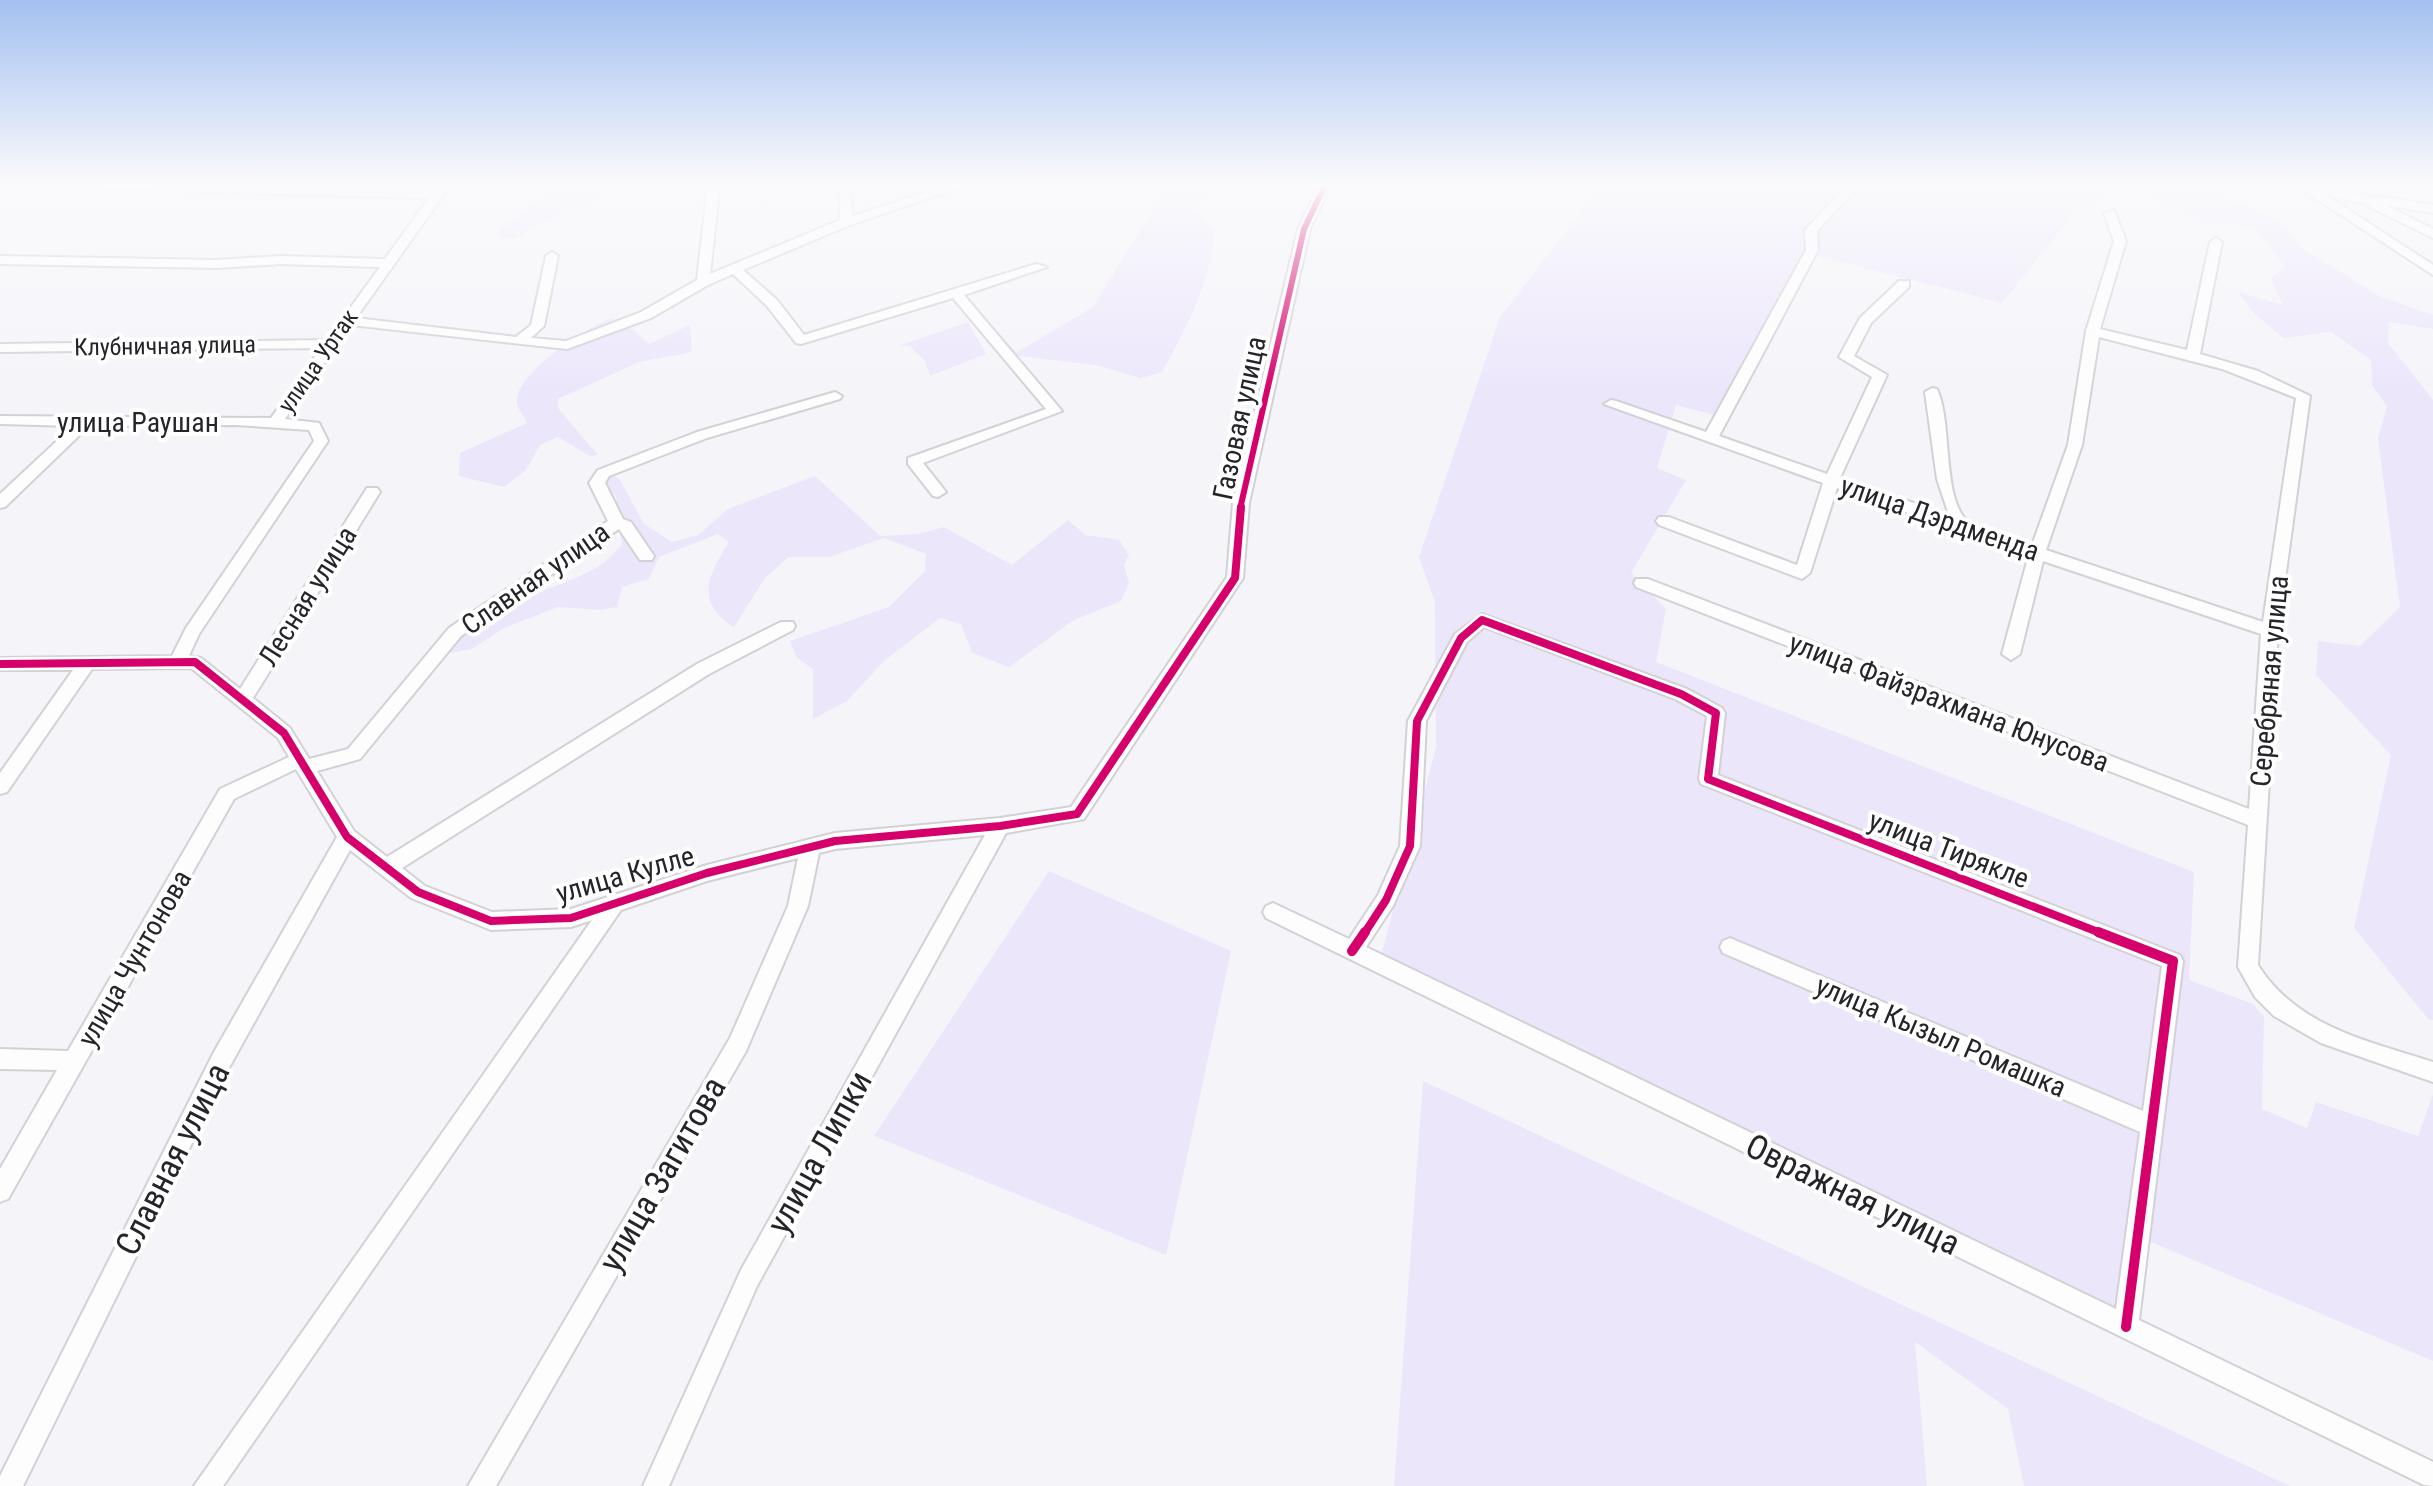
<svg xmlns="http://www.w3.org/2000/svg" width="2433" height="1486" font-family="'Roboto Condensed',sans-serif">
<style>
.green{fill:#ece6fb}
.lines{fill:none;stroke-linecap:round;stroke-linejoin:round}
.minor-casing{stroke:#d2d1d5;stroke-width:4}
.minor{fill:#fefdfe;fill-rule:evenodd}
.cycleway-far2-casing{stroke:#fff;stroke-width:10}
.cycleway-far1-casing{stroke:#fff;stroke-width:13}
.cycleway-casing{stroke:#fff;stroke-width:15}
.cycleway-far2{stroke:#d6006c;stroke-width:6}
.cycleway-far1{stroke:#d6006c;stroke-width:8}
.cycleway{stroke:#d6006c;stroke-width:10}
.labels{text-anchor:middle;stroke-width:8;stroke-linejoin:round;paint-order:stroke}
.far-street-label{font-size:24px;fill:#252428;stroke:#fff}
.street-label{font-size:28px;fill:#252428;stroke:#fff}
.near-street-label{font-size:34px;fill:#252428;stroke:#fff}
</style>
<rect width="100%" height="100%" fill="#f5f4f9"/>
<g class="green">
<polygon points="570,183 639,183 606,191 513,239 499,237 496,233 526,209"/>
<path d="M1161 183H1230L1195 201 1193 207 1215 231C1210 283 1187 327 1162 372L1141 378 1096 365 1012 355 1093 307 1164 192Z"/>
<polygon points="1603,183 2121,183 2071,217 2002,303 1803,252 1714,415 1676,405 1657,468 1686,480 1631,573 1666,609 1656,662 2194,872 2189,980 2253,1004 2264,1017 2262,1109 2307,1128 2316,1102 2418,1136 2433,1094 2433,1361 2127,1232 2115,1310 1381,956 1436,748 1435,602 1419,557 1500,317"/>
<polygon points="2129,183 2191,183 2284,223 2300,247 2379,296 2433,315 2433,329 2389,322 2388,343 2433,400 2433,1020 2429,1020 2354,928 2391,755 2316,675 2318,641 2360,646 2400,607 2378,439 2387,406 2372,385 2371,360 2331,332 2283,338 2254,313 2238,292 2283,305 2271,279 2285,266 2253,227 2203,222"/>
<path d="M613 318 628 325 649 344 690 325 692 352 639 362 558 399V408L598 455 590 456 558 437 540 445 526 470 504 487 459 476 460 453 527 423C522 413 514 406 518 395 525 368 588 326 613 318Z"/>
<polygon points="968,322 986,354 930,376 925,361 910,346 898,346"/>
<path d="M613 474 620 480 644 524 672 542 698 535 728 509 815 476 880 536 919 534 944 527 1012 565 1068 520 1085 535 1119 540 1129 555 1124 565 1129 583 1121 601 1074 620 1009 667 972 653 961 624 940 618 884 661 847 701 813 719V669L797 658 790 641 889 607 925 571 926 554 884 538 829 557H789L765 578 734 627C694 602 708 575 729 542L718 534 659 557 649 579 622 587 617 607 600 610 558 607 504 628 472 649 448 653C480 602 550 595 599 566 607 561 615 552 622 545L616 496 602 483Z"/>
<polygon points="1049,871 1231,951 1166,1255 874,1136"/>
<polygon points="1423,1081 2290,1486 2024,1486 2008,1409 1915,1342 1927,1486 1394,1486"/>
</g>
<g class="lines">
<defs>
<g id="minor">
<polygon points="25,183 144,183 434,191 440,183 452,183 356,318 516,337 531,325 546,256 552,252 558,256 544,326 531,338 566,341 641,312 697,280 708,183 720,183 710,274 840,220 839,183 851,183 852,216 956,183 973,183 850,225 743,270 777,300 804,335 1036,264 1047,267 964,295 1062,411 923,463 946,492 938,497 933,496 908,464 908,458 1046,409 953,298 801,344 796,343 767,306 733,274 708,285 651,318 567,349 351,325 285,419 319,423 328,441 199,634 189,656 201,658 240,689 367,488 377,488 380,492 253,698 290,728 309,759 348,749 449,628 608,521 589,483 598,470 697,432 835,392 842,396 840,399 707,438 609,476 605,483 623,519 631,522 654,556 652,560 640,560 619,529 461,636 360,759 317,771 354,831 387,857 697,664 781,622 793,622 795,626 793,630 709,674 402,868 425,886 492,912 571,909 707,865 835,833 1000,818 1071,807 1227,577 1233,503 1298,229 1320,183 1332,183 1310,229 1249,503 1243,578 1084,819 1006,833 757,1286 669,1486 643,1486 741,1270 985,835 835,849 819,853 808,906 746,1051 496,1486 468,1486 730,1038 788,906 798,858 707,881 621,910 223,1486 194,1486 592,920 571,927 491,930 411,898 350,850 230,1066 23,1486 0,1486 0,1476 214,1052 337,837 296,769 234,799 8,1199 0,1202 0,1169 57,1070 0,1069 0,1049 68,1051 220,789 289,757 278,738 191,668 92,669 7,792 0,794 0,773 73,670 0,670 0,658 172,656 186,628 314,441 309,430 236,425 89,426 5,507 0,508 0,494 73,426 0,424 0,416 271,418 321,348 0,352 0,344 327,340 380,267 280,264 217,268 0,264 0,256 217,260 280,256 385,259 429,198 31,187"/>
<path d="M1850 183H1862L1817 231 1818 250 1719 436 1827 474 1872 377 1839 357 1860 318 1899 281H1909V287L1871 323 1854 356 1887 375 1840 478 1949 515 1937 479 1925 392 1932 388 1937 389C1953 423 1941 497 1968 522 1979 532 2011 541 2025 548H2031L2068 445 2086 331 2114 241 2104 213 2114 210 2126 241 2100 329 2187 350 2210 242 2216 238 2222 242 2200 354 2258 371 2310 396 2278 631 2258 965C2297 1027 2368 1041 2433 1062V1082L2321 1043 2274 1016 2255 997 2238 967 2248 825 1636 587 1634 583 1636 579H1648L2249 809 2261 634 2043 561 2020 654 2011 660 2002 654 2028 558 2017 557 1957 530 1837 488 1810 573 1802 579 1659 525 1656 521 1659 517H1669L1797 565 1823 483 1604 404 1611 400 1616 401 1706 432 1806 250 1805 230ZM2099 337 2222 369 2296 398 2263 622 2046 550 2082 445Z"/>
<polygon points="2297,183 2308,183 2372,198 2377,196 2433,205 2433,213 2385,205 2433,229 2433,238 2362,203 2326,195 2433,265 2433,275 2298,187"/>
<path d="M1482 614 1687 689 1722 708 1725 713 1718 775 2180 955 2183 961 2139 1320 2433 1462V1486L2424 1485 1266 918 1263 912 1266 906 1273 903 1349 939 1378 895 1400 846 1408 721 1455 634ZM1484 627 1675 699 1707 716 1699 779 1701 784 2162 966 2143 1111 1737 941 1730 938 1723 941 1720 947 1723 953 2140 1132 2116 1309 1366 947 1393 906 1420 846 1426 721 1467 642Z"/>
</g>
</defs>
<use href="#minor" class="minor-casing"/>
<use href="#minor" class="minor"/>
<defs>
<polyline id="cycleway-far2" points="1240,509 1304,229 1326,183"/>
<g id="cycleway-far1">
<polyline points="0,664 195,662 284,733 347,837 418,892 491,921 571,918 707,873 835,841 1000,826 1077,814 1235,578 1241,507"/>
<polyline points="1364,934 1386,900 1410,846 1417,721 1461,638 1482,620 1681,694 1716,713 1708,779 2103,934"/>
</g>
<g id="cycleway">
<polyline points="2098,932 2173,961 2126,1327"/>
<polyline points="1352,951 1365,932"/>
</g>
</defs>
<use href="#cycleway-far2" class="cycleway-far2-casing"/>
<use href="#cycleway-far1" class="cycleway-far1-casing"/>
<use href="#cycleway" class="cycleway-casing"/>
<use href="#cycleway-far2" class="cycleway-far2"/>
<use href="#cycleway-far1" class="cycleway-far1"/>
<use href="#cycleway" class="cycleway"/>
</g>
<linearGradient id="sky" x2="0" y2="1"><stop stop-color="#a4c0f0"/><stop offset="0.47" stop-color="#fafafc"/><stop offset="1" stop-color="#fafafc" stop-opacity="0"/></linearGradient>
<rect width="2433" height="391" fill="url(#sky)"/>
<g class="labels">
<g class="far-street-label">
<text transform="translate(165 346) rotate(-1)" y="8">Клубничная улица</text>
<text transform="translate(318 361) rotate(-55)" y="8">улица Уртак</text>
</g>
<g class="street-label">
<text transform="translate(1239 418) rotate(-78)" y="10">Газовая улица</text>
<text x="138" y="432">улица Раушан</text>
<text transform="translate(1940 518) rotate(19)" y="10">улица Дэрдменда</text>
<text transform="translate(535 578) rotate(-35)" y="10">Славная улица</text>
<text transform="translate(307 596) rotate(-58)" y="10">Лесная улица</text>
<text transform="translate(2269 681) rotate(-85)" y="10">Серебряная улица</text>
<text transform="translate(1949 702) rotate(21)" y="10">улица Файзрахмана Юнусова</text>
<text transform="translate(1949 849) rotate(21)" y="10">улица Тирякле</text>
<text transform="translate(625 874) rotate(-16)" y="10">улица Кулле</text>
<text transform="translate(134 958) rotate(-60)" y="10">улица Чунтонова</text>
<text transform="translate(1941 1036) rotate(23)" y="10">улица Кызыл Ромашка</text>
</g>
<g class="near-street-label">
<text transform="translate(819 1152) rotate(-61)" y="12">улица Липки</text>
<text transform="translate(172 1159) rotate(-63)" y="12">Славная улица</text>
<text transform="translate(662 1174) rotate(-60)" y="12">улица Загитова</text>
<text transform="translate(1853 1194) rotate(26)" y="12">Овражная улица</text>
</g>
</g>
</svg>
